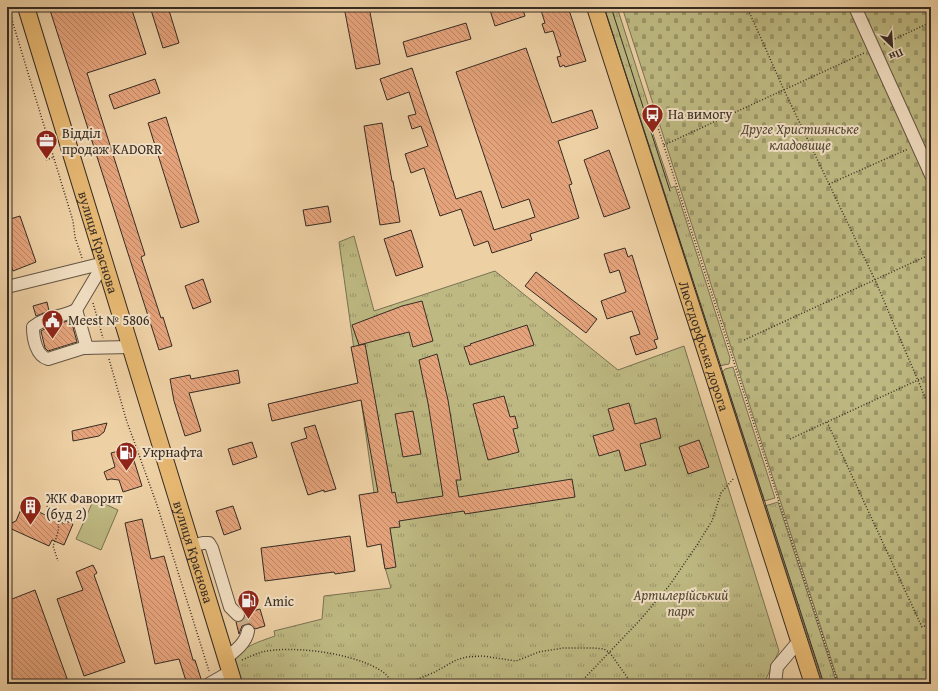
<svg xmlns="http://www.w3.org/2000/svg" width="938" height="691" font-family="'Gentium Book Plus',serif">
<style>
.grass{fill:url(#grass-tufts);stroke:#7a7253}
.cemetery{fill:url(#cemetery-stones);stroke:#7a7253}
.pitch{fill:#beb982;stroke:#7a7253}
.building{fill:url(#building-back-hatch);stroke:#362c24}
.lines{fill:none;stroke-linecap:round;stroke-linejoin:round}
.minor-tunnel{stroke:#c8af8a;stroke-width:12;stroke-dasharray:12 6;stroke-linecap:butt}
.minor-casing{stroke:#645544;stroke-width:14}
.major-casing{stroke:#362c24;stroke-width:18}
.path{stroke:#362c24;stroke-width:1.5;stroke-dasharray:1 2;stroke-linecap:butt}
.minor{stroke:#f3e0c4;stroke-width:12}
.major{stroke:#e6b872;stroke-width:16}
.tram{stroke:#362c24;stroke-width:1}
.labels{text-anchor:middle;stroke-width:4;stroke-linejoin:round;paint-order:stroke}
.poi-label{font-size:14px;fill:#362c24;stroke:#f3e0c4;text-anchor:start}
.park-label{font-size:14px;font-style:italic;fill:#514837;stroke:#f3e0c4}
.street-label{font-size:14px;fill:#362c24;stroke:#f3e0c4}
</style>
<defs>
<pattern id="grass-tufts" width="24" height="20" patternUnits="userSpaceOnUse"><rect width="24" height="20" fill="#beb982"/><path d="M3 7l-1-3M5 7V3M7 7l1-3M15 17l-1-3M17 17v-4M19 17l1-3" fill="none" stroke="#9b976a"/></pattern>
<pattern id="cemetery-stones" width="16" height="16" patternUnits="userSpaceOnUse"><rect width="16" height="16" fill="#beb982"/><path d="M2 7V4a2 2 0 0 1 4 0v3zM10 15v-3a2 2 0 0 1 4 0v3z" fill="#9b976a"/></pattern>
<pattern id="building-back-hatch" width="6" height="6" patternUnits="userSpaceOnUse"><rect width="6" height="6" fill="#e5a37b"/><path d="M-1 5l2 2M0 0l6 6M5-1l2 2" fill="none" stroke="#ba8565"/></pattern>
</defs>
<rect width="100%" height="100%" fill="#edd0a4"/>
<filter id="stains"><feTurbulence type="fractalNoise" baseFrequency=".005" numOctaves="4"/><feColorMatrix values="0 0 0 0 .2 0 0 0 0 .09 0 0 0 0 .02 0 0 0 .5 -.17"/></filter>
<radialGradient id="worn" r=".72"><stop offset=".6" stop-color="#630" stop-opacity="0"/><stop offset="1" stop-color="#630" stop-opacity=".3"/></radialGradient>
<g class="grass">
<polygon points="603,7 617,7 656,129 652,131 671,188 675,186 730,358 729,364 719,366"/>
<path d="M354 236 374 311 495 271 618 370 684 346 779 651 765 681 766 684H237C236 680 234 676 233 672 230 649 259 642 275 636L274 631 322 619 324 596 391 588 384 564 339 242Z"/>
<polygon points="733,367 775,498 764,501 722,373 725,369"/>
<polygon points="778,502 837,684 823,684 765,506"/>
</g>
<polygon class="cemetery" points="622,7 931,7 931,684 839,684"/>
<polygon class="pitch" points="94,499 118,510 101,550 76,539"/>
<g class="building">
<polygon points="49,7 131,7 146,54 87,73 145,255 141,257 161,318 163,317 172,346 159,350"/>
<polygon points="161,7 168,7 179,43 163,48 151,10"/>
<polygon points="344,7 369,7 380,64 356,69"/>
<polygon points="489,7 522,7 525,16 495,26"/>
<polygon points="540,7 568,7 586,61 565,67 564,65 560,67 557,57 561,56 553,31 545,33 542,24 545,23"/>
<polygon points="466,23 471,39 407,57 403,42"/>
<polygon points="526,48 552,123 592,110 598,128 558,141 572,184 569,185 579,218 530,234 532,240 492,253 488,241 474,246 461,209 440,216 424,168 411,173 405,154 428,146 421,126 412,129 408,116 416,114 409,92 387,100 380,79 412,68 456,199 481,191 494,230 535,217 529,199 502,208 456,72"/>
<polygon points="155,79 160,93 114,109 109,95"/>
<polygon points="166,117 199,222 181,228 148,123"/>
<polygon points="382,123 392,181 393,181 400,222 380,225 364,126"/>
<polygon points="609,150 630,208 604,217 584,160"/>
<polygon points="328,206 331,222 306,226 303,210"/>
<polygon points="20,216 36,262 13,271 7,255 7,220"/>
<polygon points="411,230 423,267 396,276 384,239"/>
<polygon points="625,248 628,257 632,255 658,339 654,340 657,348 636,355 630,337 640,334 632,311 607,319 601,301 626,292 619,270 610,273 604,254"/>
<polygon points="536,272 597,319 586,333 525,286"/>
<polygon points="203,279 211,302 193,309 185,286"/>
<polygon points="422,301 433,341 413,347 409,332 359,345 352,325 402,306"/>
<polygon points="47,302 49,311 36,316 33,306"/>
<polygon points="71,320 77,342 48,351 45,348 41,331 50,326"/>
<polygon points="527,325 534,345 470,365 464,347 471,345 470,344"/>
<polygon points="365,344 392,493 395,492 397,503 443,496 428,403 419,360 437,354 448,400 461,480 456,480 459,497 572,479 575,497 465,514 464,511 399,521 400,527 390,528 396,567 385,569 381,544 367,547 359,495 378,492 361,400 272,421 268,404 358,383 351,347"/>
<polygon points="238,370 240,383 189,393 201,431 185,436 174,401 170,379 190,375 191,379"/>
<polygon points="504,396 510,417 515,416 518,428 513,429 519,452 488,460 473,404"/>
<polygon points="629,403 635,424 656,418 661,438 640,444 646,465 625,471 619,450 599,456 593,436 614,430 608,409"/>
<polygon points="413,411 421,454 403,457 395,414"/>
<polygon points="107,423 104,432 99,436 73,441 72,431"/>
<polygon points="315,425 336,489 324,492 324,490 308,495 291,443 307,438 304,428"/>
<polygon points="699,440 709,467 688,474 679,447"/>
<polygon points="252,442 257,457 233,465 228,449"/>
<polygon points="130,448 142,486 123,492 119,480 111,479 107,480 104,472 115,467 111,453"/>
<polygon points="233,506 241,529 224,535 216,511"/>
<polygon points="22,507 27,509 28,507 65,524 66,521 73,524 64,545 52,540 49,546 7,527 7,525 16,521"/>
<polygon points="142,519 151,559 164,556 193,660 195,660 202,682 195,684 187,684 179,659 155,664 125,523"/>
<polygon points="350,536 355,571 335,574 334,572 265,581 261,548"/>
<polygon points="93,565 97,573 94,575 125,662 84,676 57,599 83,590 76,572"/>
<polygon points="35,590 69,684 7,684 7,601"/>
<polygon points="260,609 265,626 255,629 250,624 246,624 242,626 239,634 236,622 240,622 243,621 245,617 245,613"/>
</g>
<g class="lines">
<polyline class="minor-tunnel" points="238,615 245,622 248,631"/>
<defs>
<g id="minor">
<polyline points="855,7 931,175"/>
<path d="M104 263 76 310C62 317 44 317 33 327 33 338 36 356 48 359L83 348 130 347"/>
<polyline points="7,287 104,263"/>
<polyline points="76,310 87,348"/>
<polyline points="191,546 203,543 209,543 212,548 230,607 238,615"/>
<path d="M226 658C235 651 246 643 248 631"/>
<polyline points="209,684 230,672"/>
<polyline points="775,684 777,667 799,641"/>
</g>
<g id="major">
<path id="s1" d="M26 7 234 684"/>
<path id="s2" d="M595 7 813 684"/>
</g>
</defs>
<use href="#minor" class="minor-casing"/>
<use href="#major" class="major-casing"/>
<g class="path">
<polyline points="8,7 73,221 75,237 82,258"/>
<polyline points="747,7 784,90 875,280 931,411"/>
<polyline points="884,44 931,22"/>
<polyline points="652,109 838,684"/>
<polyline points="664,145 864,53"/>
<polyline points="46,160 54,157"/>
<polyline points="829,184 908,149"/>
<polyline points="93,303 103,338"/>
<polyline points="744,340 931,254"/>
<polyline points="109,359 126,419 157,505 209,671"/>
<polyline points="827,422 922,627 931,623"/>
<polyline points="790,439 931,374"/>
<path d="M47 506C49 510 53 512 55 516 62 526 57 536 53 546L58 561"/>
<polyline points="929,624 931,629"/>
<path d="M242 660C249 657 255 654 262 652 291 645 352 653 378 669 385 672 389 678 393 684"/>
<polyline points="406,684 435,672 456,660 467,657 483,656 516,661 539,652 563,648 594,648 604,649 610,653 632,684"/>
<polyline points="579,684 640,620 669,586 697,545 712,521 721,493 734,478"/>
</g>
<use href="#minor" class="minor"/>
<use href="#major" class="major"/>
<g class="tram">
<polyline points="604,7 824,684"/>
<polyline points="611,7 670,191"/>
</g>
</g>
<defs>
<symbol id="bus-pin" viewBox="-11 -11 22 30"><path d="M0 17L-7.5 6A9.5 9.5 0 1 1 7.5 6Z" fill="#8f2418" stroke="#f3e0c4"/><path d="M-5-6H5V4H4V6H2V4H-2V6H-4V4H-5ZM-3.5-4V0h7V-4ZM-3.5 1.2v1.5H-2V1.2ZM2 1.2v1.5H3.5V1.2Z" fill="#fff"/></symbol>
<symbol id="office-pin" viewBox="-11 -11 22 30"><path d="M0 17L-7.5 6A9.5 9.5 0 1 1 7.5 6Z" fill="#8f2418" stroke="#f3e0c4"/><path d="M-6-3h4V-5.5h4V-3h4V5H-6ZM-1-4.5V-3h2v-1.5ZM-6 0V1H6V0Z" fill="#fff"/></symbol>
<symbol id="civic-pin" viewBox="-11 -11 22 30"><path d="M0 17L-7.5 6A9.5 9.5 0 1 1 7.5 6Z" fill="#8f2418" stroke="#f3e0c4"/><path d="M-.6-6.5H3V-4.5H.6V-3L4-1V1h2V6H-6V1h2V-1L-.6-3ZM-1.2 2.5V6h2.4V2.5Z" fill="#fff"/></symbol>
<symbol id="fuel-pin" viewBox="-11 -11 22 30"><path d="M0 17L-7.5 6A9.5 9.5 0 1 1 7.5 6Z" fill="#8f2418" stroke="#f3e0c4"/><path d="M-5.5-6h7V0h2V4h1.3V-2.5L3-4.5l.8-.8L6-3V5H2.5V1h-1V6h-7ZM-4.2-4.7v3.2H.2V-4.7Z" fill="#fff"/></symbol>
<symbol id="building-pin" viewBox="-11 -11 22 30"><path d="M0 17L-7.5 6A9.5 9.5 0 1 1 7.5 6Z" fill="#8f2418" stroke="#f3e0c4"/><path d="M-4-6H4V6H1V3H-1V6H-4ZM-2.5-4.3h1.7v1.8h-1.7ZM.8-4.3h1.7v1.8H.8ZM-2.5-1h1.7V.8h-1.7ZM.8-1h1.7V.8H.8Z" fill="#fff"/></symbol>
</defs>
<g fill-rule="evenodd">
<use href="#bus-pin" x="640" y="102" width="25" height="34"/>
<use href="#office-pin" x="34" y="128" width="25" height="34"/>
<use href="#civic-pin" x="40" y="308" width="25" height="34"/>
<use href="#fuel-pin" x="114" y="440" width="25" height="34"/>
<use href="#building-pin" x="18" y="494" width="25" height="34"/>
<use href="#fuel-pin" x="236" y="588" width="25" height="34"/>
</g>
<g class="labels">
<g class="poi-label">
<text x="668" y="119">На вимогу</text>
<text x="62" y="138">Відділ<tspan x="62" dy="16">продаж KADORR</tspan></text>
<text x="68" y="325">Meest № 5806</text>
<text x="142" y="457">Укрнафта</text>
<text x="46" y="503">ЖК Фаворит<tspan x="46" dy="16">(буд 2)</tspan></text>
<text x="264" y="606">Amic</text>
</g>
<g class="park-label">
<text x="800" y="134">Друге Християнське<tspan x="800" dy="16">кладовище</tspan></text>
<text x="681" y="600">Артилерійський<tspan x="681" dy="16">парк</tspan></text>
</g>
<g class="street-label">
<text dy="5" stroke="none"><textPath href="#s1" startOffset="246">вулиця Краснова</textPath></text>
<text dy="5" stroke="none"><textPath href="#s2" startOffset="356">Люстдорфська дорога</textPath></text>
<text dy="5" stroke="none"><textPath href="#s1" startOffset="570">вулиця Краснова</textPath></text>
</g>
</g>
<rect width="938" height="691" fill="none" stroke="#edd0a4" stroke-width="24"/>
<rect x="8" y="8" width="922" height="675" fill="none" stroke="#362c24" stroke-width="2"/>
<rect x="12" y="12" width="914" height="667" fill="none" stroke="#362c24"/>
<g transform="translate(892 46) rotate(155)" stroke="#f3e0c4" stroke-width="3" paint-order="stroke">
<path d="M0-3L7 15L0 10L-7 15Z" fill="#362c24"/>
<text y="-6" font-size="11" font-weight="bold" text-anchor="middle" fill="#362c24">Пн</text>
</g>
<rect width="100%" height="100%" filter="url(#stains)"/>
<rect width="100%" height="100%" fill="url(#worn)"/>
</svg>
